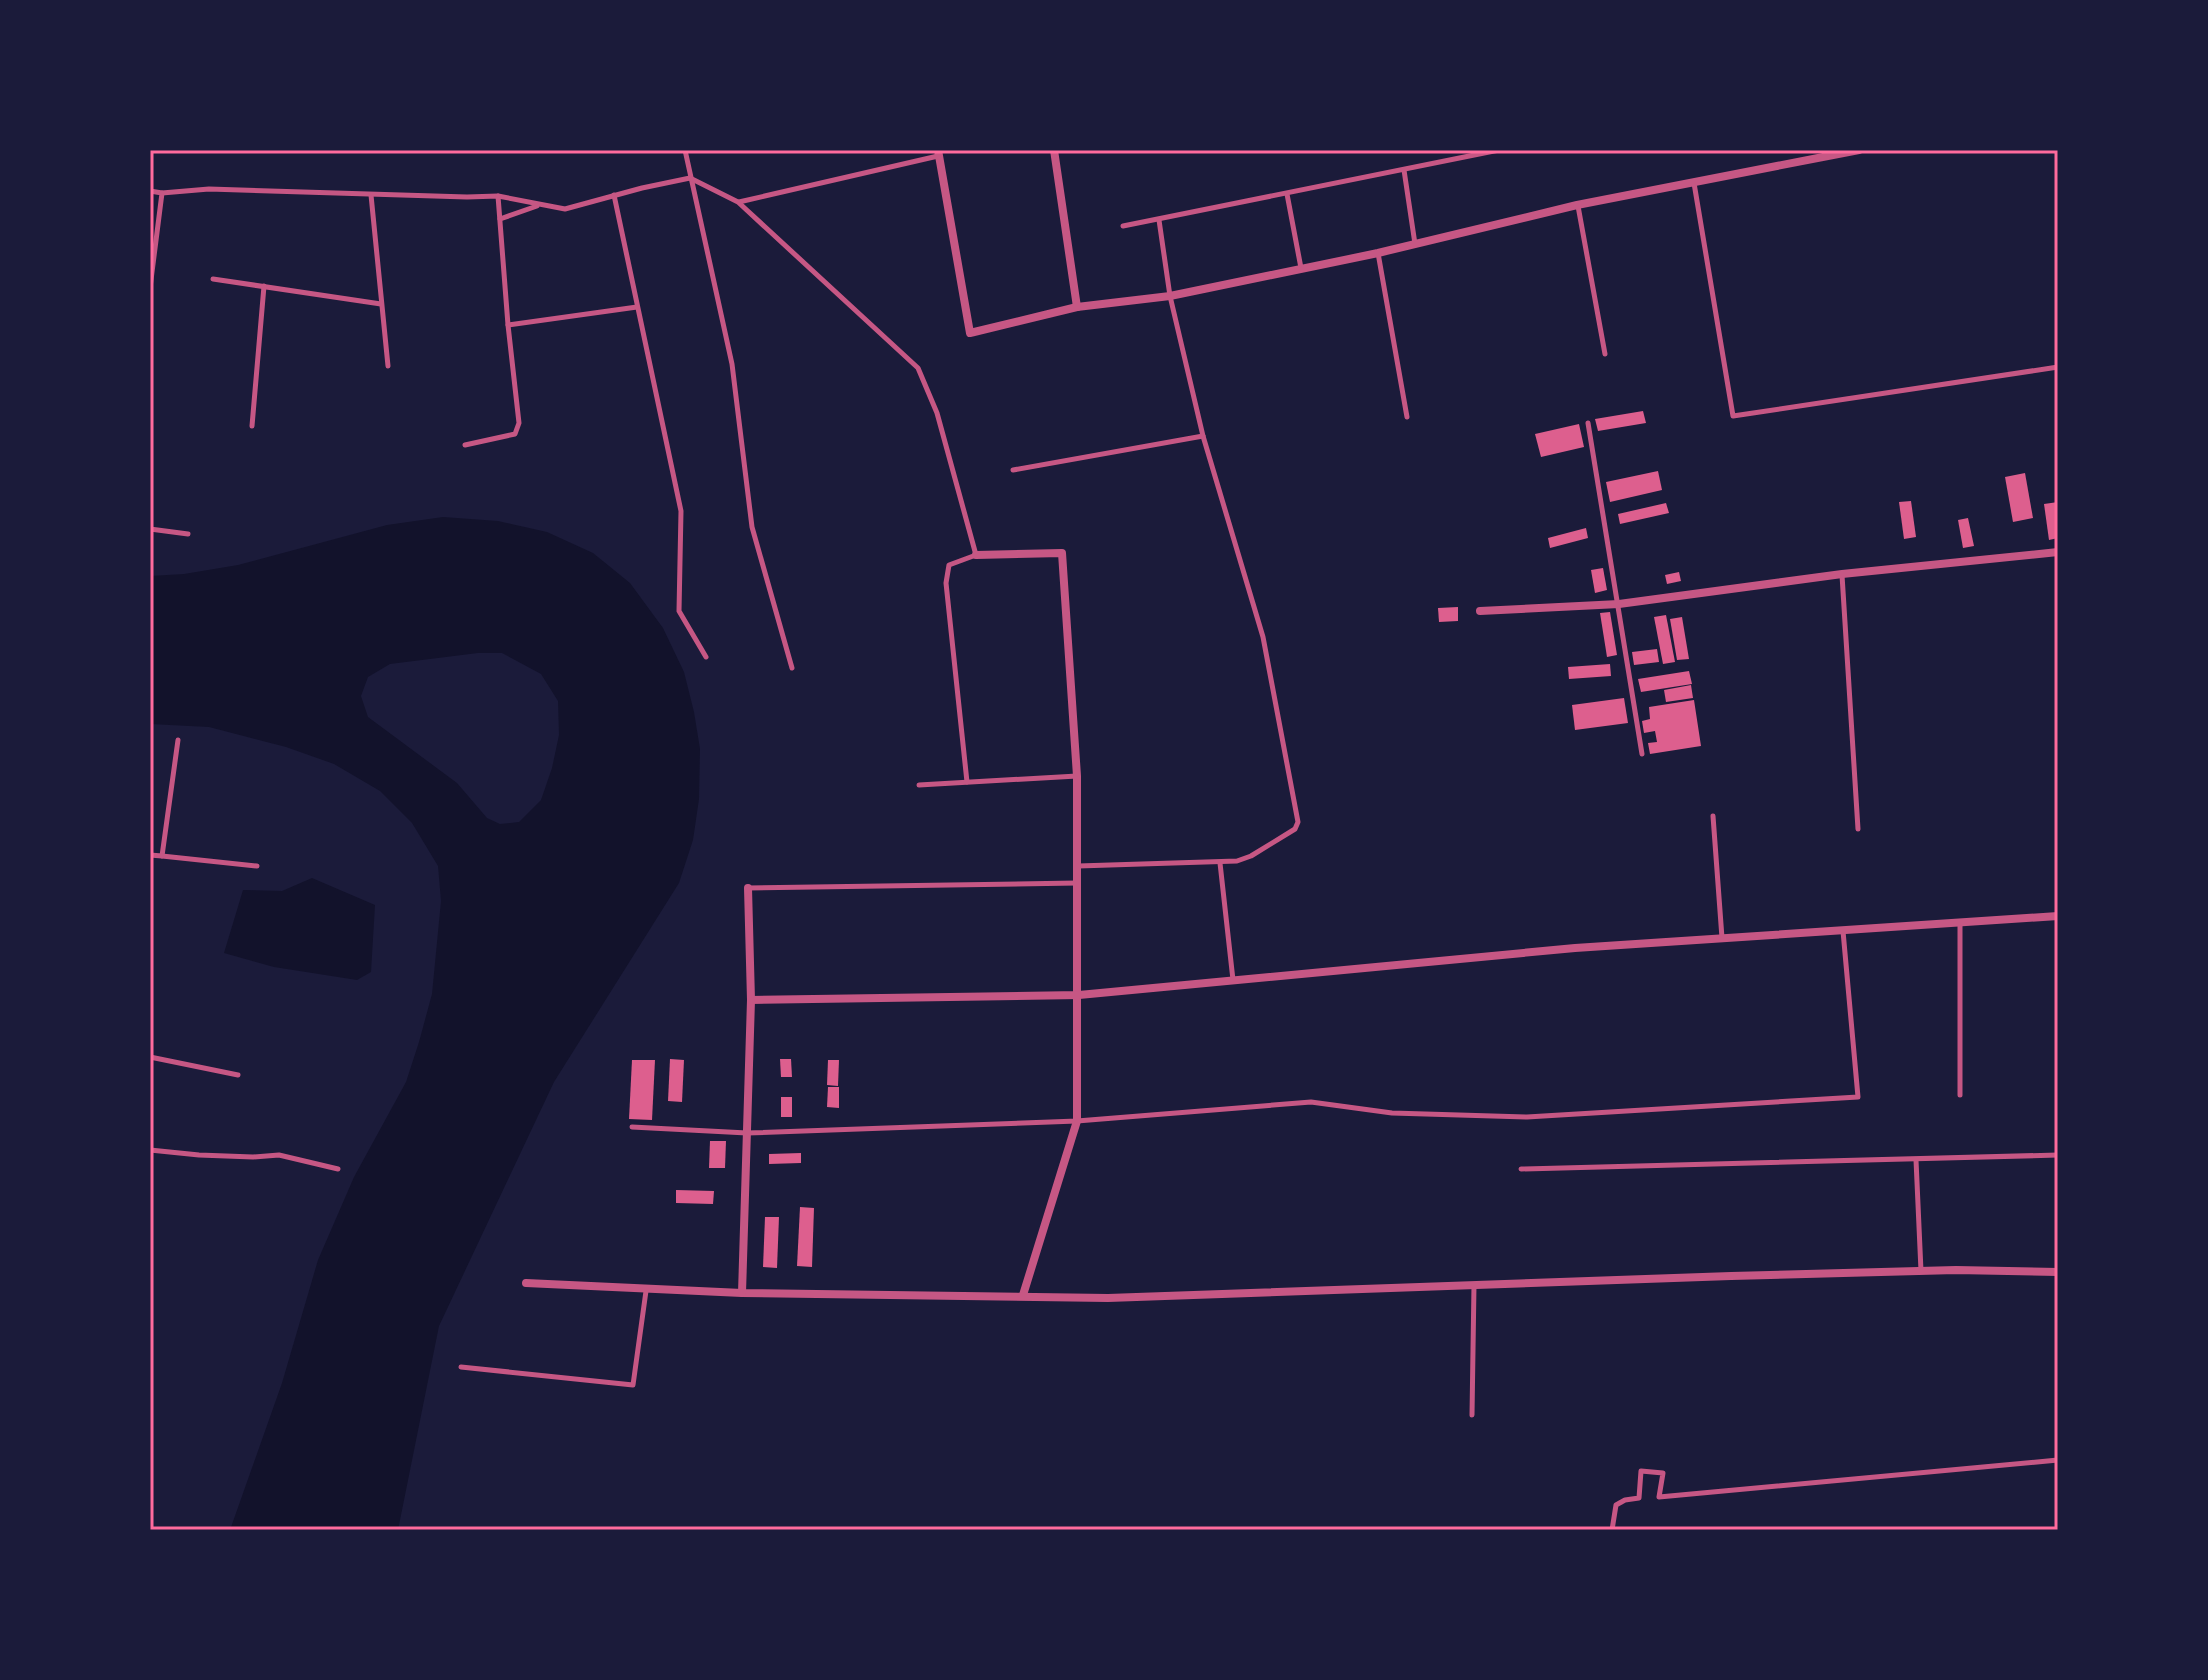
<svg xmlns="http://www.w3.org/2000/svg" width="2208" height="1680" font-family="Literata,serif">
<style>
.water{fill:#12122b;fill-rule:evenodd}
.building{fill:#dd5f8e}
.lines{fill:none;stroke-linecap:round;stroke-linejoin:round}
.service{stroke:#c65784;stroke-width:5}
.minor{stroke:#c65784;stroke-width:8}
.neatline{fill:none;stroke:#ff6b9d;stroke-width:3}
</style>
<rect width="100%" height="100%" fill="#1b1b3a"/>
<g class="water">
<path d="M443 517 498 521 547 532 593 553 630 583 663 628 684 672 694 712 700 749 699 799 693 840 679 883 554 1082 439 1326 398 1530H230L282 1383 318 1260 354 1177 406 1082 419 1042 432 994 441 901 438 866 412 823 380 791 334 764 286 747 209 727 150 724V576L184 574 238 565 387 525ZM478 653H502L541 674 558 701 559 735 552 768 541 800 519 822 500 824 487 818 457 783 368 717 361 696 368 677 390 664Z"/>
<polygon points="312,878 375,905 371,972 357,980 274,967 224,953 243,890 282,891"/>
</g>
<g class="building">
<polygon points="1643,411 1646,423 1598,431 1595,419"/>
<polygon points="1579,424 1584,447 1541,457 1535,434"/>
<polygon points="1658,471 1662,490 1610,502 1606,482"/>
<polygon points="2025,473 2033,518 2013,522 2005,477"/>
<polygon points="1911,501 1916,537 1904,539 1899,502"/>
<polygon points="2058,502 2058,538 2049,540 2044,504"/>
<polygon points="1666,503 1669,513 1620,524 1618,514"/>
<polygon points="1968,518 1974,546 1963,548 1958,520"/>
<polygon points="1586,528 1588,538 1550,548 1548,538"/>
<polygon points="1603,568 1607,590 1595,593 1591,570"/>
<polygon points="1679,572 1681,581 1667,584 1665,575"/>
<polygon points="1458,607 1458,621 1439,622 1438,608"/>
<polygon points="1610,612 1617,655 1607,657 1600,613"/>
<polygon points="1666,615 1675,662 1663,664 1654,617"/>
<polygon points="1682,617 1689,659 1677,660 1670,619"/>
<polygon points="1657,649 1659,662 1634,665 1632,652"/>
<polygon points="1610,664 1611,676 1569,679 1568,667"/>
<polygon points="1689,671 1692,684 1641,692 1638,679"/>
<polygon points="1691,685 1693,698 1666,702 1664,690"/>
<polygon points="1624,698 1628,723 1575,730 1572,705"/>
<polygon points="1694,700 1701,746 1650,754 1648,743 1657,742 1655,731 1644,733 1642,721 1650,719 1649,707"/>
<polygon points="670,1059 684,1060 682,1102 668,1101"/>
<polygon points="780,1059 791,1059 792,1077 781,1077"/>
<polygon points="632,1060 655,1060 652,1120 629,1119"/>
<polygon points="828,1060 839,1060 838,1086 827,1085"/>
<polygon points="828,1087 839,1087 839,1108 827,1107"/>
<rect x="781" y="1097" width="11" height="20"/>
<polygon points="710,1141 726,1141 725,1168 709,1168"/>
<polygon points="801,1153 801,1163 769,1164 769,1154"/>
<polygon points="676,1190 714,1191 713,1204 676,1203"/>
<polygon points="800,1207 814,1208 812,1267 797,1266"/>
<polygon points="765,1217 779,1217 777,1268 763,1267"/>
</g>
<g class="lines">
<g class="service">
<polyline points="685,150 732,364 752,527 792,668"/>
<polyline points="1404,170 1415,244"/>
<polyline points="1694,183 1733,416 2058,367"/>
<polyline points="150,191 162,193 150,288"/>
<polyline points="162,193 209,189 467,197 498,196 565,209 642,188 690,178 738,202 918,368 937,413 976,555 949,565 946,583 967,782"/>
<polyline points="1287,194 1301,268"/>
<polyline points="371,195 388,366"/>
<polyline points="614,195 681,511 679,611 706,657"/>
<polyline points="739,202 938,156"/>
<polyline points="1578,206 1605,354"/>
<polyline points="500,219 537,206"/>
<polyline points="1123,226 1499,150"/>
<polyline points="1378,253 1407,417"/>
<polyline points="213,279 381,304"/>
<polyline points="508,325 637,307"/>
<polyline points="1588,423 1642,754"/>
<polyline points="252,426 264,286"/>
<polyline points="465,445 515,434 519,423 508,325 498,196"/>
<polyline points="1013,470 1203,436"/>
<polyline points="150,529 188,534"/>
<polyline points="1842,575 1858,829"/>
<polyline points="919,785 1077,776"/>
<polyline points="1713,816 1722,938"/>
<polyline points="150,855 162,856 178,740"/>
<polyline points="162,856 257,866"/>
<polyline points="1220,863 1233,980"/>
<polyline points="1078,866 1237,861 1251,856 1295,829 1298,822 1263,637 1203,436 1170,296 1159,220"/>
<polyline points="748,888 1077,883"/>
<polyline points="150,1057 238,1075"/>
<polyline points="1960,1095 1960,924"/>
<polyline points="632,1127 747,1133 1077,1121 1311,1102 1392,1113 1527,1117 1858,1097 1843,931"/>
<polyline points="150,1150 199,1155 253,1157 279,1155 338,1169"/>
<polyline points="1916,1160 1921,1271"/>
<polyline points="1521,1169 2058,1155"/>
<polyline points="461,1367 633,1385 646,1291"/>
<polyline points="1472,1415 1474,1285"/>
<polyline points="1612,1530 1616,1505 1625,1500 1639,1498 1641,1471 1663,1473 1659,1497 2058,1460"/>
</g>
<g class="minor">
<polyline points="938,150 970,333 1077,307 1170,296 1378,253 1577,205 1859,150"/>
<polyline points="1054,150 1077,307"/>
<polyline points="976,555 1062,553 1077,776 1077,1121 1023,1295"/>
<polyline points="1480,611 1619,604 1842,574 2058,552"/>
<polyline points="751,1000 1079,995 1575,948 2058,916"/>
<polyline points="526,1283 742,1293 1108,1298 1731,1276 1956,1270 2058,1272"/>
<polyline points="742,1293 751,1000 748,888"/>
</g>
</g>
<rect width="2208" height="1680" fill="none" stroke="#1b1b3a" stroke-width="304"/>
<rect x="152" y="152" width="1904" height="1376" class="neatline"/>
</svg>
